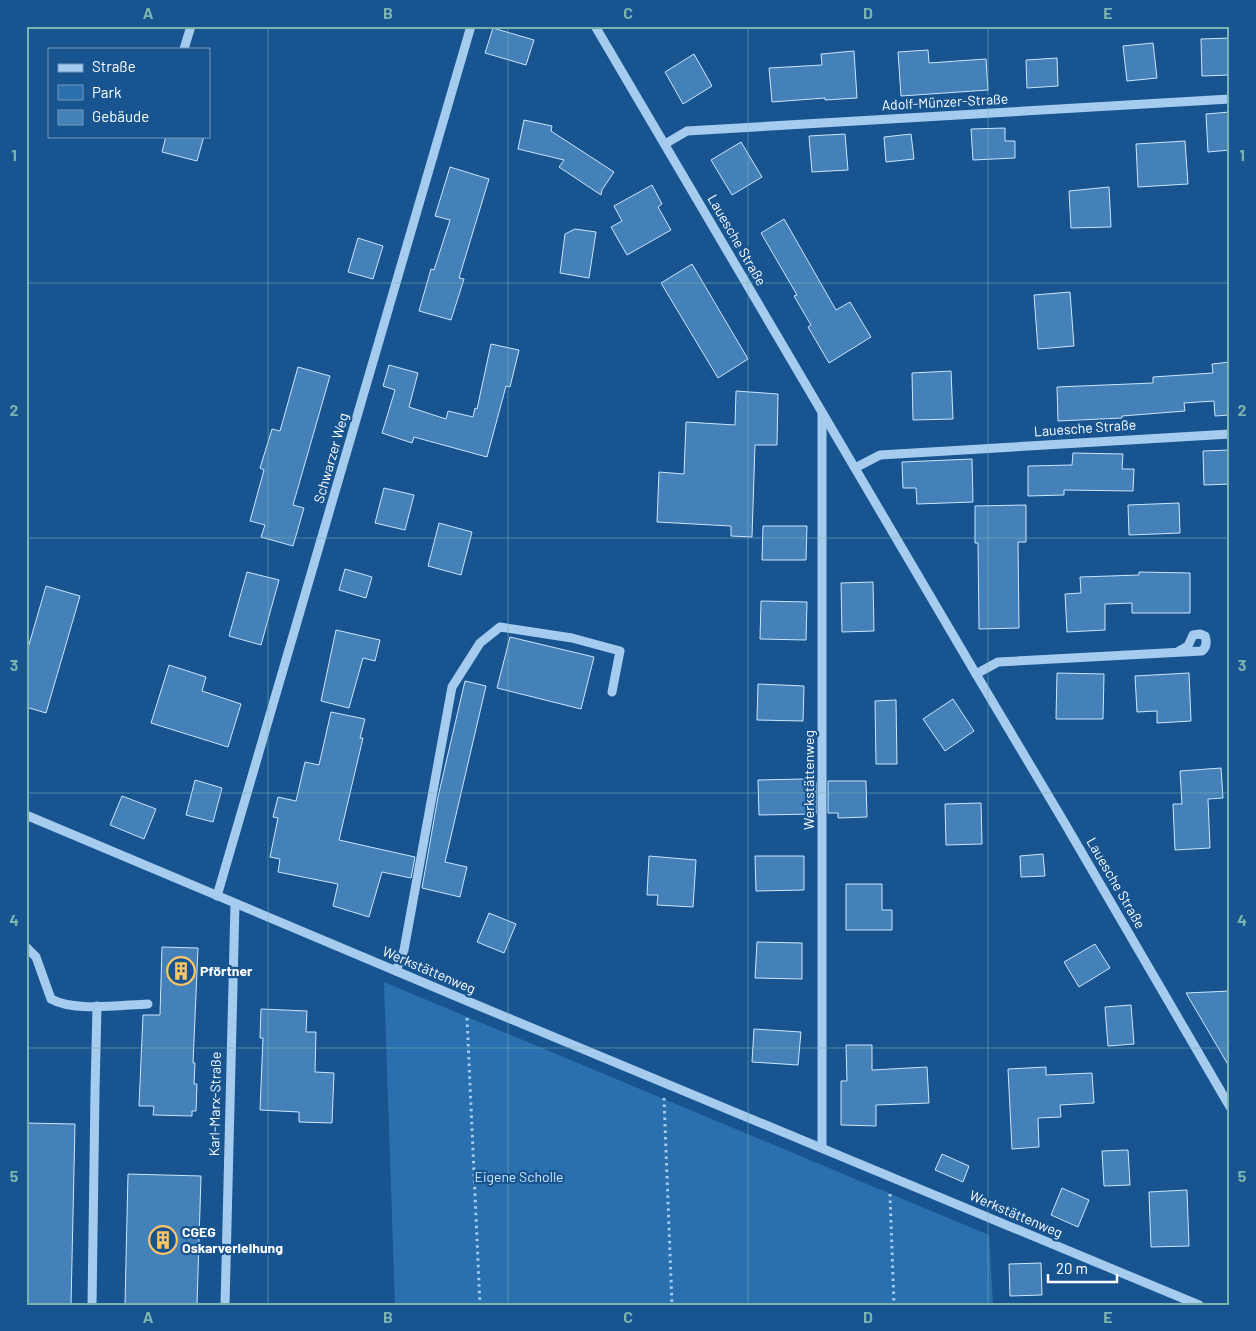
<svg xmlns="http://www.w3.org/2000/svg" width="1256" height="1331" font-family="Barlow,sans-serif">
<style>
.green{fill:#2a70ae}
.building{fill:#4481b9;stroke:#cce5fb}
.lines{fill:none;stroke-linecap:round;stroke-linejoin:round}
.path{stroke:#a5ccef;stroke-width:3;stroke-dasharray:2.5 4;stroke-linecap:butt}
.minor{stroke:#a5ccef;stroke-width:9}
.grid{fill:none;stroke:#7bb4af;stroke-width:1;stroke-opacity:0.55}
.labels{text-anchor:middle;stroke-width:4.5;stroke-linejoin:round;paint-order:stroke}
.street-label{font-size:14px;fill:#fff;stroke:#185590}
.poi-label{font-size:14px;font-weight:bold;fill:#fff;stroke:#185590;text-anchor:start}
.park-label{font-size:14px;fill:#cce5fb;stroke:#185590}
.neatline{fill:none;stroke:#7bb4af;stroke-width:2}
.grid-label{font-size:16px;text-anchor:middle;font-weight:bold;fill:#7bb4af}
</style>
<rect width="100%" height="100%" fill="#185590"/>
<polygon class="green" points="384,982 989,1235 993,1305 395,1305"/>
<g class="building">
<polygon points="493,28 534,40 526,65 485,53"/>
<polygon points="1230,38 1230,75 1202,76 1201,39"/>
<polygon points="1153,43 1157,78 1127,81 1123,46"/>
<polygon points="928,50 929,63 986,59 988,90 901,96 898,52"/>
<polygon points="854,51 857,98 825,100 825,98 772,102 769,68 822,65 821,54"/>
<polygon points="694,54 712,86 683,104 665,72"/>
<polygon points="1057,58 1058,86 1027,88 1026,60"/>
<polygon points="1230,112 1230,150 1208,152 1206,114"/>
<polygon points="524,120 552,126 551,131 614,172 602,190 601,195 559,167 564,160 518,149"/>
<polygon points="1005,128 1005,141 1015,141 1015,158 973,160 971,129"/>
<polygon points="845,134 848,170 812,172 809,136"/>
<polygon points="911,134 914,159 886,162 884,137"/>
<polygon points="166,136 204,136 197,161 162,152"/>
<polygon points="1185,141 1188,184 1138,187 1136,144"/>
<polygon points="741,142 762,177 732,195 711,160"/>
<polygon points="450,167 489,179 459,278 464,279 451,320 419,311 431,269 434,270 450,220 435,216"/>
<polygon points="652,185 662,204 658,207 671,230 627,255 611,227 622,221 614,206"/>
<polygon points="1109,187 1111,227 1071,228 1069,191"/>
<polygon points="784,219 836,310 850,302 871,337 829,363 808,327 811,325 794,296 797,295 761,233"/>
<polygon points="575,229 596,232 589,278 560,273 565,234"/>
<polygon points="358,238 383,246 373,279 348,272"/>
<polygon points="692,264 748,359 718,378 661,283"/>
<polygon points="1070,292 1074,346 1038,349 1034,295"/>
<polygon points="491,344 519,350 510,387 506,386 487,457 414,437 412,443 382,433 395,390 383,386 389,365 418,373 409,407 446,419 448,411 473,417 475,408 477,409"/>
<polygon points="1230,362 1230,415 1215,416 1214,401 1184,403 1185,411 1122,416 1122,418 1058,421 1057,387 1153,383 1153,377 1213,373 1212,364"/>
<polygon points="298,367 330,376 293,505 304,508 293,546 261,537 265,525 250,521 264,470 260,468 272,429 280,431"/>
<polygon points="951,371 953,419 913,420 912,373"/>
<polygon points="736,391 778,394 777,445 755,445 752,537 731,536 731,526 657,522 659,472 684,474 686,422 735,425"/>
<polygon points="1230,450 1230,484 1204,485 1203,451"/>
<polygon points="1073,453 1123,454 1122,469 1134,469 1133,491 1064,490 1064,495 1028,496 1028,466 1072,465"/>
<polygon points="972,459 973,502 917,504 916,488 903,488 902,462"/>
<polygon points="384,488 414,495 405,530 375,523"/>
<polygon points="1179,503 1180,533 1129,535 1128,505"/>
<polygon points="1026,505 1026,542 1018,542 1019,628 979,629 978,543 975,543 975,506"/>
<polygon points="439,523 472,532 461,575 428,566"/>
<polygon points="763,526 807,526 806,560 762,560"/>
<polygon points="345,569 372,577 366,598 339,590"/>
<polygon points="247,572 279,580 261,645 229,636"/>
<polygon points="1139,572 1190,573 1190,613 1132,613 1132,603 1105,604 1105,630 1067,632 1065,594 1081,593 1080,577 1139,575"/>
<polygon points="873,582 874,631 842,632 841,583"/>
<polygon points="46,586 80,596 46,713 26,707 26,655"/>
<polygon points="761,601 807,602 806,640 760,639"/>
<polygon points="336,630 380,640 375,661 363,658 349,708 321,701"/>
<polygon points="510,637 594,657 581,709 497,688"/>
<polygon points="169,665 206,677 202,691 241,704 228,747 151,723"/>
<polygon points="1057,673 1104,674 1103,719 1056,719"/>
<polygon points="1189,673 1191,721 1157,723 1157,711 1137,712 1135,676"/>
<polygon points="465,681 486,686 445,862 467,867 460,897 422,888 438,797"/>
<polygon points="758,684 804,686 803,721 757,720"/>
<polygon points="953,699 974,731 945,751 923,719"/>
<polygon points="896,700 897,764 876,764 875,701"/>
<polygon points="331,712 365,719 360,738 363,738 339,840 415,857 411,878 382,872 369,917 333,906 338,884 278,872 280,859 270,857 278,818 273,817 278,797 296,801 305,762 319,765"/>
<polygon points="1221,768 1223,798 1208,799 1210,848 1175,850 1173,804 1182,804 1180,771"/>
<polygon points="804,779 805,782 816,782 816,814 759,815 758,780"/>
<polygon points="195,780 222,788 213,822 186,815"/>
<polygon points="828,781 866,781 867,817 838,818 838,813 828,813"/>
<polygon points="122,796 156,809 144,839 110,825"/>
<polygon points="981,803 982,844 946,845 945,804"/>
<polygon points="1043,854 1045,876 1021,877 1020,856"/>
<polygon points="649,856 696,860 693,907 657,905 658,895 647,895"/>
<polygon points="755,856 804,856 804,890 756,891"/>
<polygon points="846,884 882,884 882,910 892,910 892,930 846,930"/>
<polygon points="489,913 516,924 504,953 477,942"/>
<polygon points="757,942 802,943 802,979 755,978"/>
<polygon points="1095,944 1110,968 1079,987 1064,962"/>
<polygon points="162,947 198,948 193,1063 195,1063 194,1084 197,1084 196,1111 192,1111 192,1116 153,1115 154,1106 139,1106 143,1015 160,1015"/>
<polygon points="1230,991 1230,1068 1186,993"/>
<polygon points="1131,1005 1134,1044 1108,1046 1105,1007"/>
<polygon points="261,1009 307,1011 306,1032 316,1032 315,1072 334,1073 332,1123 299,1122 299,1112 260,1110 263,1038 260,1038"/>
<polygon points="754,1029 801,1032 798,1065 752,1062"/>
<polygon points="846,1045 872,1045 872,1070 927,1067 929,1103 876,1105 876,1126 841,1125 841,1081 847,1081"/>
<polygon points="1046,1067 1046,1075 1092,1073 1094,1103 1060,1105 1061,1117 1038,1118 1039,1147 1012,1149 1008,1069"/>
<polygon points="26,1123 75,1124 71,1305 26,1305"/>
<polygon points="1128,1150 1130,1185 1104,1186 1102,1151"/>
<polygon points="942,1154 969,1166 963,1182 935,1170"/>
<polygon points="128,1174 201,1176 197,1305 125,1305"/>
<polygon points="1062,1188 1089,1200 1078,1227 1051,1215"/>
<polygon points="1187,1190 1189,1246 1151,1247 1149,1192"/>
<polygon points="1041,1263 1042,1295 1010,1296 1009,1264"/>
</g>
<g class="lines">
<g class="path">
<polyline points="467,1018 480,1305"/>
<polyline points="664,1098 672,1305"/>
<polyline points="890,1194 894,1305"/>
</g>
<g class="minor">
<polyline points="595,26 976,674 1064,822 1230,1107"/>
<polyline points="184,49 191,26"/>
<polyline points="665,144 687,131 1230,99"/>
<polyline points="855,468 880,455 1230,434"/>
<path d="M976 674 998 662 1202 651C1207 647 1207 642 1205 636L1200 634 1193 635 1188 646 1179 651"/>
<polyline points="26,815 472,1003 1199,1305"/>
<polyline points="217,896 471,26"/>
<path d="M26 947 36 957 51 999C74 1012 121 1005 148 1004"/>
<polyline points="396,971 404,950 452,687 480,643 500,627 572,638 620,651 612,692"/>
<polyline points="822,1148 822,413"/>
<polyline points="92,1305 95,1092 97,1006"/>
<polyline points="225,1305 235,904"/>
</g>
</g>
<path class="grid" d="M268 26V1305M508 26V1305M748 26V1305M988 26V1305M26 283H1230M26 538H1230M26 793H1230M26 1048H1230"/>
<defs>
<symbol id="building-ring" viewBox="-11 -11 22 22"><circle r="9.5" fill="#185590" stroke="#ffc764" stroke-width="1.5"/><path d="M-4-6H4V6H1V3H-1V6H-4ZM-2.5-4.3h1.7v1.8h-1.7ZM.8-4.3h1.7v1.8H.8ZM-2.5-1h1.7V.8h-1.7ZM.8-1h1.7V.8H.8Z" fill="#ffc764"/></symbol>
</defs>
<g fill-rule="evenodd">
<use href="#building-ring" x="165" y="955" width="32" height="32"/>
<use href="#building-ring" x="147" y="1224" width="32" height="32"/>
</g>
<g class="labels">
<g class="street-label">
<text transform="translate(945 102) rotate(-3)" y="5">Adolf-Münzer-Straße</text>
<text transform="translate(737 240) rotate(60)" y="5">Lauesche Straße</text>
<text transform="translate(1085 428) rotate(-4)" y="5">Lauesche Straße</text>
<text transform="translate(331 458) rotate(-74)" y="5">Schwarzer Weg</text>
<text transform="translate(809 780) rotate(-90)" y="5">Werkstättenweg</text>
<text transform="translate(1116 883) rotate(60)" y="5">Lauesche Straße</text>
<text transform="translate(429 970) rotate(23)" y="5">Werkstättenweg</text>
<text transform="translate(215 1104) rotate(-89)" y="5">Karl-Marx-Straße</text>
<text transform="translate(1016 1214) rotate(23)" y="5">Werkstättenweg</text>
</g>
<g class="poi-label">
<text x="200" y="976">Pförtner</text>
<text x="182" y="1237">CGEG<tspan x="182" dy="16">Oskarverleihung</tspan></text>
</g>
<g class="park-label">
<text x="519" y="1182">Eigene Scholle</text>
</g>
</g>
<rect width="1256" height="1331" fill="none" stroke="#185590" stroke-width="55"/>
<rect x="48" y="48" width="162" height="90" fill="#185590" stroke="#7499bc"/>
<rect x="58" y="64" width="25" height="8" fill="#a5ccef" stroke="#7499bc"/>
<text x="92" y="72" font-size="15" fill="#ffffff">Straße</text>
<rect x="58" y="85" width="25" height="15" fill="#2a70ae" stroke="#7499bc"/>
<text x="92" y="98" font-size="15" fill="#ffffff">Park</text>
<rect x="58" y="110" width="25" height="15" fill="#4481b9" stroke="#7499bc"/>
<text x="92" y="122" font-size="15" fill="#ffffff">Gebäude</text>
<path d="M1048 1274v8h69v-8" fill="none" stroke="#ffffff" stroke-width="2.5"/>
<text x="1056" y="1274" font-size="15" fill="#ffffff" stroke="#185590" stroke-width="4" paint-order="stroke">20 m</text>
<rect x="28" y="28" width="1200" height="1276" class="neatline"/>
<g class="grid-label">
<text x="148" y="19">A</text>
<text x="388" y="19">B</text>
<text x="628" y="19">C</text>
<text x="868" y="19">D</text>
<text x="1108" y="19">E</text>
<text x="14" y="161">1</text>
<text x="1242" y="161">1</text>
<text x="14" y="416">2</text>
<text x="1242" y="416">2</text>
<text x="14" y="671">3</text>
<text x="1242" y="671">3</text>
<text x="14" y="926">4</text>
<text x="1242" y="926">4</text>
<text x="14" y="1182">5</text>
<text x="1242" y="1182">5</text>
<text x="148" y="1323">A</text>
<text x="388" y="1323">B</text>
<text x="628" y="1323">C</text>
<text x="868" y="1323">D</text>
<text x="1108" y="1323">E</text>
</g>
</svg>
